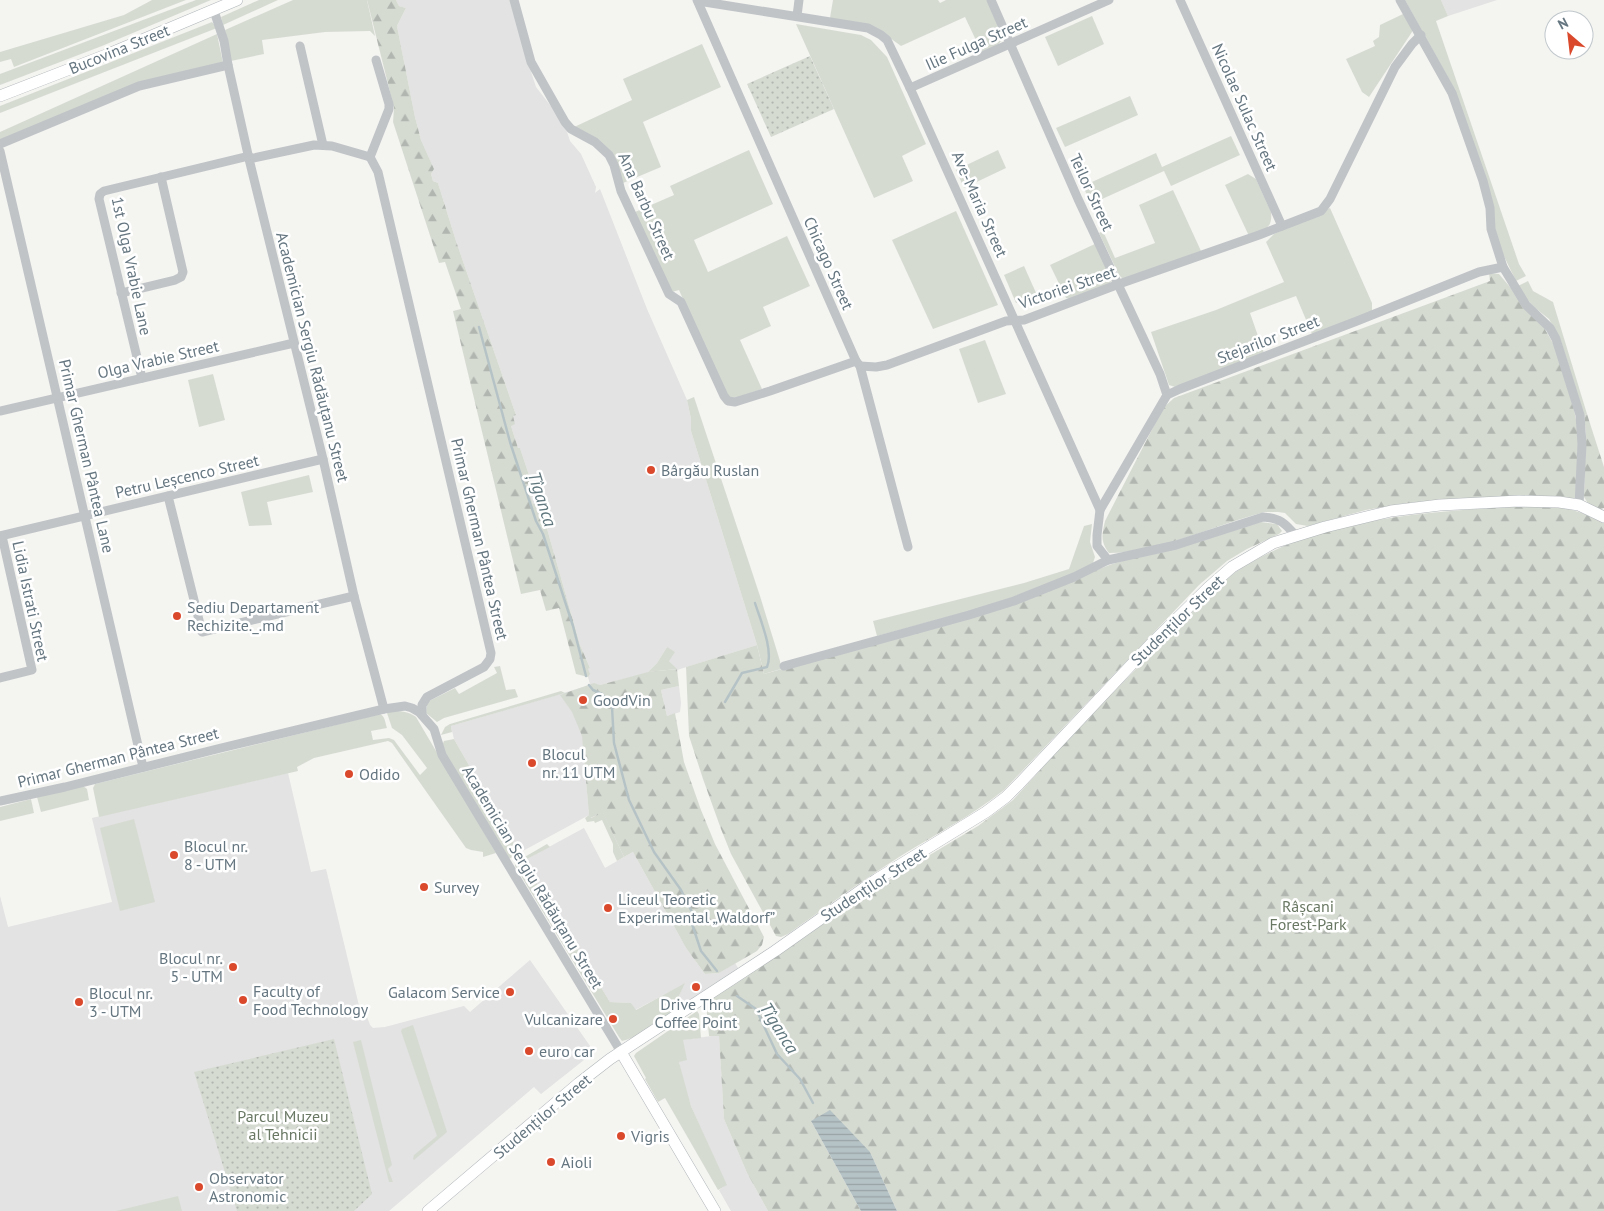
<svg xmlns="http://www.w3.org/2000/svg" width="1604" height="1211" font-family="'PT Sans',sans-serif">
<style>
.built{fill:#e2e3e2}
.green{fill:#d6dbd2}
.forest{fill:url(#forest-firs)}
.park{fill:url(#park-dots)}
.water{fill:url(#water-rules)}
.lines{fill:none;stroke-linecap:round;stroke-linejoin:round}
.stream{stroke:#b6c3c6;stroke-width:2.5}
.major-casing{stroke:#b1b6b9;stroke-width:12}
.minor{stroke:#c0c4c7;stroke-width:9}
.major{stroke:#fff;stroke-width:11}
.poi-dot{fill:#da492c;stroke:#fff;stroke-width:2}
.labels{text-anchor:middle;stroke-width:5;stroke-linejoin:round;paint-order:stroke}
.street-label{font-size:16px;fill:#657680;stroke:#fff}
.poi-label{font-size:16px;fill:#657680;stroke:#fff;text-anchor:start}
.park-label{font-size:16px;fill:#697863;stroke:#fff}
.water-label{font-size:18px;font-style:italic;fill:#60777e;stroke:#fff}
</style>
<defs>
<pattern id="forest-firs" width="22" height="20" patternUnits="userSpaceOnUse" patternTransform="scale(1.25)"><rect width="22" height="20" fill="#d6dbd2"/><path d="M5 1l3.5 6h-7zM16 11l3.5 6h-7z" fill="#b1b6b0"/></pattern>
<pattern id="park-dots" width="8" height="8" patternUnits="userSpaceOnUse" patternTransform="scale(1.25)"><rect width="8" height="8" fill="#d6dbd2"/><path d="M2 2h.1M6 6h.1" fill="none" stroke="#b1b6b0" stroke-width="1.8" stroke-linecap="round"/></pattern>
<pattern id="water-rules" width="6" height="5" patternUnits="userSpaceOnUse" patternTransform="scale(1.25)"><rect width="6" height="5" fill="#b6c3c6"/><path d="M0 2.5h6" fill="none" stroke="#98a3a6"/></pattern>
</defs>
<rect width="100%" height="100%" fill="#f4f4f1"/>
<g class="built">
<polygon points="396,0 511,0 532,75 536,87 564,123 570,141 581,154 596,187 595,193 600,189 647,309 687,400 691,419 691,431 757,645 677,670 669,661 667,647 657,663 647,673 600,685 590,684 588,677 588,669 590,668 580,645 544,518 541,518 536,504 533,504 528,489 533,487 520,448 518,448 511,426 513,416 516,415 456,241 438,183 433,181 431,174 434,169 432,165 421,140 415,117 397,26 406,8 399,6"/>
<polygon points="1441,0 1497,0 1448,16"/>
<polygon points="587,686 584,758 589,815 519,853 454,739 451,726"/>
<polygon points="679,686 681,703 680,712 667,716 661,690"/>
<polygon points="288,773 311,872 326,869 361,1014 367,1017 370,1025 373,1028 385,1027 464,1006 470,1012 530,960 590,1046 589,1056 541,1094 534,1087 389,1211 0,1211 0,896 8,927 112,902 92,818"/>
<polygon points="584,828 605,868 633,852 686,948 705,974 719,973 735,963 738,968 684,1004 679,996 684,984 635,1010 631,1003 610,1002 523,861"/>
<polygon points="719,1035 724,1119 747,1173 768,1211 731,1211 719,1190 726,1185 691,1106 684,1085 679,1062 682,1040"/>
</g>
<g class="green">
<polygon points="152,0 186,0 14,67 11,59 0,62 0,52 124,15"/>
<polygon points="196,0 211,0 102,46 0,85 0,74"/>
<polygon points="259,0 278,0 223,25 221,17"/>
<polygon points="293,0 367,0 375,36 370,31 325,32 262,40 264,54 231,61 225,30"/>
<path d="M833 0H938L940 3 946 0H987L1003 36C1000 47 991 49 982 53L965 17 901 46 875 27 830 18Z"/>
<polygon points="1405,0 1441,0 1448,16 1436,21 1519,264 1526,276 1516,281 1499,246 1455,90"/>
<polygon points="1403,14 1412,26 1412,32 1369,97 1362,92 1346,59 1375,46 1373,41 1379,37 1380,25"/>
<polygon points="1092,16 1104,44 1058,66 1045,37"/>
<polygon points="212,22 217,28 0,113 0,106"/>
<polygon points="796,24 861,35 871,40 887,57 926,144 902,156 913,181 874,198"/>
<polygon points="217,34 223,63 139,82 0,141 0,132"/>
<polygon points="702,44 721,87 643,122 661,167 623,183 617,164 572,128 632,100 623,79"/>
<polygon points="1130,96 1138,115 1065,147 1056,128"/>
<polygon points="1231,136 1240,155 1171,186 1164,171 1091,204 1083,186 1156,153 1162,167"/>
<polygon points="749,150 773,204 694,240 708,272 787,236 810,286 763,307 771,326 740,340 762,389 736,398 729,397 721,386 679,290 672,292 635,212 674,195 670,186"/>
<polygon points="998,150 1006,168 964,188 956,170"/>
<path d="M1248 174 1256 179 1271 212C1273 230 1263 230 1249 236L1225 185Z"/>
<polygon points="1173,190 1201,251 1126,278 1122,278 1119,275 1099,233 1103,231 1115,258 1155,243 1139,205"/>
<polygon points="1330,208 1372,303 1372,312 1312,334 1296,296 1250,313 1264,353 1175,387 1169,385 1151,332 1216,310 1284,282 1266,242 1274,234"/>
<polygon points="956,211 998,305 933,329 892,240"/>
<polygon points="1097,243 1112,280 1109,284 1069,299 1066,298 1050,265"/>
<polygon points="1024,266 1037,295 1016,303 1004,275"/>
<polygon points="1528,281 1533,291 1553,302 1587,414 1584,415 1560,338 1549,319 1534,307 1526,298 1518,286"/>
<polygon points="985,340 1006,394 978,403 959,349"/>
<polygon points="213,374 225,420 199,427 188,380"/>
<polygon points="694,397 760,596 780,661 781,669 764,674 757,645 691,431 691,419 687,400"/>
<polygon points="309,475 313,492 267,502 272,525 249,526 241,492"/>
<polygon points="1092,524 1090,542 1095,557 1093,563 1080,571 995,604 877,636 873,621 1024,583 1069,569 1084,526"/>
<polygon points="667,647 675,652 669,661 677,669 648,672 657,663"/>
<polygon points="500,666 506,690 515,689 518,697 444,718 437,722 426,713 427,702 455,688 459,694 497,673 494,667"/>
<polygon points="561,691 565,693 451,726 452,732 441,735 445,727 450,724"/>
<path d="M390 711C400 711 408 711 416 717L496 853 483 857V852L471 850 466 848 392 743 388 741 314 758 297 767 298 771 99 817 93 788 95 784 380 714C385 716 385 722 387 728L371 731 373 740 389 738 394 740 420 775 427 768 402 735 392 728 387 713Z"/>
<polygon points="454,739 519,853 509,859 441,747 444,741"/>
<polygon points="83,786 87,789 89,800 41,812 37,797"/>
<polygon points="31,799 34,813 0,821 0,807"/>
<polygon points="603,812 624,857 617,861 613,852 613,844 602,820 595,823 594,821 587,822 585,818 589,815 591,818"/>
<polygon points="134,819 155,902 120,911 100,828"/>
<path d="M547 844 550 847 523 861 610 1002 631 1003 636 1010 685 983 679 996 684 1004C669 1014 639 1038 622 1041L619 1037 515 866 516 862Z"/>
<polygon points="697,1011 699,1014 701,1038 683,1040 687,1060 679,1062 691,1106 727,1185 718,1190 665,1098 658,1102 645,1079 646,1078 634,1056 636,1053"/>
<polygon points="413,1025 447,1132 414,1160 413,1159 414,1155 437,1136 401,1031 402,1029"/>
<polygon points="361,1040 392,1165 388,1169 393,1182 389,1182 353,1042"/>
<polygon points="178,1196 182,1211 116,1211"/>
</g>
<g class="forest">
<polygon points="367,0 396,0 399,6 406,8 397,26 415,117 421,140 434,169 431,174 433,181 438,183 456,241 516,415 513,416 515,424 511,426 518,448 520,448 533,487 528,489 533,504 535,503 541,518 544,518 580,645 590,668 588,669 590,674 588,677 576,674 559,608 546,611 540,590 521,594 453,311 461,309 445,262 439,263 393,122 394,108"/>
<path d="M1489 273 1499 274 1543 326 1557 350 1573 404 1579 436 1578 490 1575 498 1569 499 1537 496 1436 500 1400 504 1366 510 1308 526 1296 524 1285 513 1278 512H1265C1217 524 1158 553 1109 553 1100 541 1102 535 1105 521L1163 408 1174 398 1490 281Z"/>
<polygon points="1587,414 1604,467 1604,508 1597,510 1589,505 1584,497 1586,433 1584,415"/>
<path d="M1519 506 1562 507 1582 513 1604 523V1211H897L870 1152 811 1121 861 1211H768L747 1173 724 1119 719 1036H709L706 1002 898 874 978 826 1013 800 1083 723 1211 593C1218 586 1226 578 1234 573 1317 517 1422 513 1519 506Z"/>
<path d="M1261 522 1277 524 1282 531 1279 534 1247 549 1227 561 1199 585 1004 790C973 815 938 833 904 854 864 879 826 907 788 934L781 937 776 936 731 854 721 829 703 779 689 736 686 667 757 645 764 674 1007 605 1112 564Z"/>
<polygon points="677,669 679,686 661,690 667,716 675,713 684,762 701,810 715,844 764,937 762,945 757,951 719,973 705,974 686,948 633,852 624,857 603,813 590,818 589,815 582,736 572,712 560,695 594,683 600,685 648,672"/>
</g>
<g class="park">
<polygon points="810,56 834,109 771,137 747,84"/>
<polygon points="334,1039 372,1194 354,1211 237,1211 194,1072"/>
</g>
<polygon class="water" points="830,1110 870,1152 897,1211 861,1211 811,1121"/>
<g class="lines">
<g class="stream">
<polyline points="479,327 510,442 536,521 543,534 573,626 586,676"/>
<polyline points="589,685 593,690 602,694 612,707 614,743 629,800 654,852 681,890 695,918 691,921 701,951 717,971"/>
<path d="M725 702 742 673 767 667C774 651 760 619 755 603"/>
<polyline points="737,996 756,1009 777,1054 800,1079 813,1103"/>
</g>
<defs>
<g id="major">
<polyline points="0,96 106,55 237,0"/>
<polyline points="621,1052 715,1211"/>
<polyline points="428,1211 579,1083 610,1059 775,951 877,879 986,812 1006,797 1019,784 1150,645 1208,588 1232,567 1273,543 1325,527 1391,511 1440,505 1519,501 1559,502 1579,505 1604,517"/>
</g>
</defs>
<use href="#major" class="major-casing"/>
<g class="minor">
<polyline points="514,0 531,62 565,122 571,129 595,142 609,155 614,165 621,191 669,294 681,302 724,396 728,401 735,402 770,391 856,361"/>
<polyline points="697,0 856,361 860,366 908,547"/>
<polyline points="991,0 1078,199 1160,374 1167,395"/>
<polyline points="1180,0 1282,226"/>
<polyline points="1400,0 1452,93 1483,181 1490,208 1491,229 1503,267 1526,305 1550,328 1556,339 1580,415 1582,444 1579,505"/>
<polyline points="698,1 868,28 881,35 887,40 910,88 1100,510 1097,535 1097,546 1108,560"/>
<polyline points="214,11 224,41 228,65 249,159 323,459 354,596 384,709"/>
<polyline points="797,16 799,0"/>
<polyline points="300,46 323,145"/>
<polyline points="910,88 1109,0"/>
<polyline points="0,144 139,86 228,65"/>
<polyline points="0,151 143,767"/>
<polyline points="370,157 378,172 491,653 490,659 484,667 427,697 422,705 422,715"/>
<polyline points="370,157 389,109 389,104 376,60"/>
<polyline points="249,159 314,145 332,146 370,157"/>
<polyline points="121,293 175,280 181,277 183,272 161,177"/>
<polyline points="860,366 876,367 887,365 1006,321 1024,320 1119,284 1259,235 1321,211 1330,199 1395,67 1412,44 1421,35"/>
<polyline points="142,378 99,199 100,194 104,191 249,156"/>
<polyline points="0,411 294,343"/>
<polyline points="168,496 202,632 354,596"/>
<polyline points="1100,510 1167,395 1180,389 1357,321 1479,272 1503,267"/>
<polyline points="0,536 323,459"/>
<path d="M784 666 969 615 1014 601 1074 577 1108 560 1176 545 1263 517C1280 518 1285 523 1296 536"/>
<polyline points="0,678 32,670 2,536"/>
<polyline points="0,801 65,787 221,748 384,709 405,706 412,708 419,712 434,729 442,755 621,1052"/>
</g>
<use href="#major" class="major"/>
</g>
<g class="poi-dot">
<circle cx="651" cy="470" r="5"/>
<circle cx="177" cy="616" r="5"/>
<circle cx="583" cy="700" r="5"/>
<circle cx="532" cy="763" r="5"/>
<circle cx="349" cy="774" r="5"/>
<circle cx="174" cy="855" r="5"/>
<circle cx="424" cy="887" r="5"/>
<circle cx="608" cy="908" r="5"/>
<circle cx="233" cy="967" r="5"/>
<circle cx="696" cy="987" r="5"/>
<circle cx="510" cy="992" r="5"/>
<circle cx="243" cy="1000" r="5"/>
<circle cx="79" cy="1002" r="5"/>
<circle cx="613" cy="1019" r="5"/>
<circle cx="529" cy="1051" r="5"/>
<circle cx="621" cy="1136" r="5"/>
<circle cx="551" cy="1162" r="5"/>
<circle cx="199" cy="1187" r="5"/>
</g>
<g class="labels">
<g class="street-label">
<text transform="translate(976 43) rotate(-24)" y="6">Ilie Fulga Street</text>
<text transform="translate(119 49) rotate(-22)" y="6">Bucovina Street</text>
<text transform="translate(1245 107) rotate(66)" y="6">Nicolae Sulac Street</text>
<text transform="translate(1092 192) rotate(65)" y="6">Teilor Street</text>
<text transform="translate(980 204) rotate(66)" y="6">Ave-Maria Street</text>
<text transform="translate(647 206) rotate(66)" y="6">Ana Barbu Street</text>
<text transform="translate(829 263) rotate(66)" y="6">Chicago Street</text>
<text transform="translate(132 266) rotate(78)" y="6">1st Olga Vrabie Lane</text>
<text transform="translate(1067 287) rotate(-19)" y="6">Victoriei Street</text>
<text transform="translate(1268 339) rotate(-21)" y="6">Stejarilor Street</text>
<text transform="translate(313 357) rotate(76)" y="6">Academician Sergiu Rădăuțanu Street</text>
<text transform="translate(158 359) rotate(-13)" y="6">Olga Vrabie Street</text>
<text transform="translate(87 456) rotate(77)" y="6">Primar Gherman Pântea Lane</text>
<text transform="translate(187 476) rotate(-13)" y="6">Petru Leșcenco Street</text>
<text transform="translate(480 539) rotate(77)" y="6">Primar Gherman Pântea Street</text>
<text transform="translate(31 601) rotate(78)" y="6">Lidia Istrati Street</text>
<text transform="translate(1177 620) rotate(-44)" y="6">Studenților Street</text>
<text transform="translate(118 757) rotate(-14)" y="6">Primar Gherman Pântea Street</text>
<text transform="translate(533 877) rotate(59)" y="6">Academician Sergiu Rădăuțanu Street</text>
<text transform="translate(873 884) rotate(-33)" y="6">Studenților Street</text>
<text transform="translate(542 1116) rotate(-40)" y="6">Studenților Street</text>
</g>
<g class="poi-label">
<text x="661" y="476">Bârgău Ruslan</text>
<text x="187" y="613">Sediu Departament<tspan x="187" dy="18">Rechizite._.md</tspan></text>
<text x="593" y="706">GoodVin</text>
<text x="542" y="760">Blocul<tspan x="542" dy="18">nr. 11 UTM</tspan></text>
<text x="359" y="780">Odido</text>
<text x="184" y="852">Blocul nr.<tspan x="184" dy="18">8 - UTM</tspan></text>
<text x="434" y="893">Survey</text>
<text x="618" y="905">Liceul Teoretic<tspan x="618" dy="18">Experimental „Waldorf”</tspan></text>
<text x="223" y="964" text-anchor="end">Blocul nr.<tspan x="223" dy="18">5 - UTM</tspan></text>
<text x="253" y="997">Faculty of<tspan x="253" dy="18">Food Technology</tspan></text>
<text x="500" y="998" text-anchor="end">Galacom Service</text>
<text x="89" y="999">Blocul nr.<tspan x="89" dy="18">3 - UTM</tspan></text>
<text x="696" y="1010" text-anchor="middle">Drive Thru<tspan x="696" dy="18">Coffee Point</tspan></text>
<text x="603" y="1025" text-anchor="end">Vulcanizare</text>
<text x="539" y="1057">euro car</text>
<text x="631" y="1142">Vigris</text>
<text x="561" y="1168">Aioli</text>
<text x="209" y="1184">Observator<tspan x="209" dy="18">Astronomic</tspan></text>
</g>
<g class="park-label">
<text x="1308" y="912">Râșcani<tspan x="1308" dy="18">Forest-Park</tspan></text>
<text x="283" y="1122">Parcul Muzeu<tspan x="283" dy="18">al Tehnicii</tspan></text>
</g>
<g class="water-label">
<text transform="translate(542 499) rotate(72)" y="6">Țîganca</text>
<text transform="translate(779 1028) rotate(58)" y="6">Țîganca</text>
</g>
</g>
<g transform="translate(1569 35) rotate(332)"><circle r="24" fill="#ffffff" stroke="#c1c8cc"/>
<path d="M0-4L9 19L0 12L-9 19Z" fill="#da492c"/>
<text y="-8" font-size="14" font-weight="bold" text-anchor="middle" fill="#657680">N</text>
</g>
</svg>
